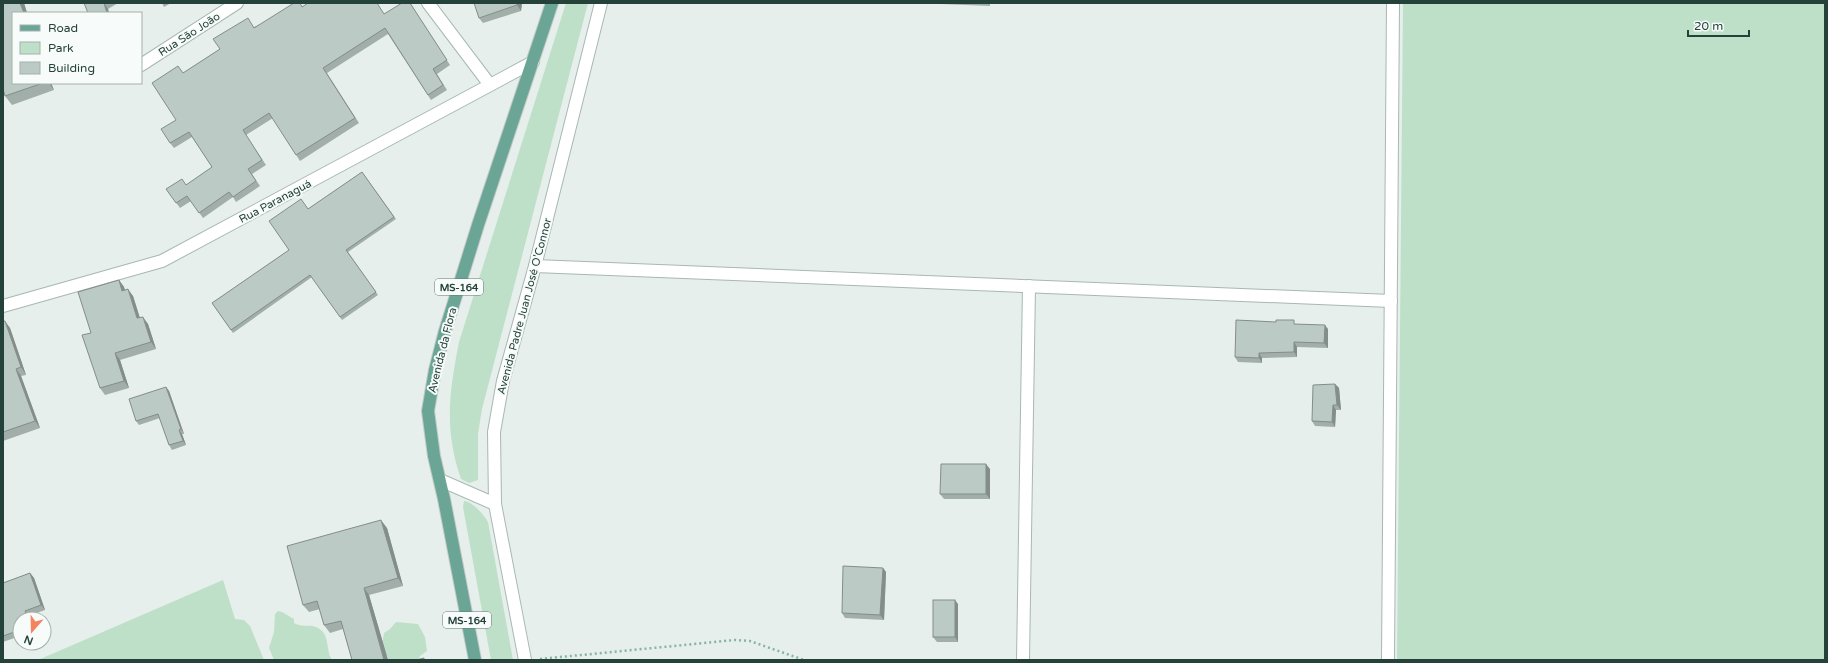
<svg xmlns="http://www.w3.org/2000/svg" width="1828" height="663" font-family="'Varela Round',sans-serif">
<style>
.green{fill:#bfe0c8}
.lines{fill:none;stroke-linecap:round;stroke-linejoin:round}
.minor-casing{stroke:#a8b8b2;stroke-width:14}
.major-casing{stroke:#c2cac8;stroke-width:14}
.path{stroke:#86b3a5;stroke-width:2.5;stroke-dasharray:2 3;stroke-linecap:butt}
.minor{stroke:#fff;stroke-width:12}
.major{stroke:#6aa596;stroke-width:12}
.wall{fill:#a1aea9}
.shaded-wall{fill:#838d89}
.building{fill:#bbcac4;stroke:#838d89}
.labels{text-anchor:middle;stroke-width:4;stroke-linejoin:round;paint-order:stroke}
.shield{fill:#f7fbf9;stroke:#637a73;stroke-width:1}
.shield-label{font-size:10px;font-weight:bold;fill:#24423a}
.street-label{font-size:11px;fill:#24423a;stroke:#f7fbf9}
</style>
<rect width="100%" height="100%" fill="#e6efeb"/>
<g class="green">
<path d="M566 3H588L482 409 478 434V480L469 483 461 479C444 429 449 393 459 342Z"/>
<polygon points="1403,3 1825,3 1825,660 1397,660"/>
<path d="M464 501C473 502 484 515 488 522L513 660H491L463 507Z"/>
<polygon points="223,580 235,619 244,620 250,626 264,660 38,660"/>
<path d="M278 611 282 612 294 619V623C303 628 308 624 316 627 331 633 325 649 332 660H274L269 648 274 632 275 614Z"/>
<polygon points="396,622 418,624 425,637 427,651 420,656 418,660 389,660 382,645 384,633 390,629"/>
</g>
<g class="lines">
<defs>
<g id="minor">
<polyline points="428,3 490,85"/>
<polyline points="141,65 237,3"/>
<polyline points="535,266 1391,301"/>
<polyline points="3,306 162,261 533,62"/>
<polyline points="440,480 495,504"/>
<polyline points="525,660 495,504 494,432 503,381 535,266 601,3"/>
<polyline points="1023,660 1029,286"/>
<polyline points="1388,660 1393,3"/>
</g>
<polyline id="major" points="475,660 444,499 434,456 428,411 435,370 445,331 478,225 552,3"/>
</defs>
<use href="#minor" class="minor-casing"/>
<use href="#major" class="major-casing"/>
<polyline class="path" points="540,659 735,640 750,641 804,660"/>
<use href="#minor" class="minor"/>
<use href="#major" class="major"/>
</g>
<g class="wall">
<polygon points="3,3 24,3 27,13 13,13 13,83 51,83 54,90 12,105 5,96 3,89"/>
<polygon points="84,3 118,3 108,9 109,13 88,13"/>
<polygon points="162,3 171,3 164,7"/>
<polygon points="410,3 450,65 437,74 447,90 431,100 388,34 327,73 359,123 300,161 273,118 246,135 266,165 252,174 260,186 236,202 233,197 203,218 191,201 180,208 166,189 186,185 212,167 192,137 174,148 170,143 176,120 183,73 254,27 303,6 385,14"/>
<polygon points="522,3 521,11 483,23 479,18"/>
<polygon points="940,3 990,3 990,6 941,4"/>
<polygon points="362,172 396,219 348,252 378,295 342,320 312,277 233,333 212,303 289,250 308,209"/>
<polygon points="119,280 124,287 125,290 133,296 140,318 148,324 156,349 120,360 129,388 105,395 100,388"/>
<polygon points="3,321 10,328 26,375 21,376 40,428 3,441"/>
<polygon points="1297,324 1328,329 1328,348 1297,347 1297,357 1262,358 1262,363 1238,362 1235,357"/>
<polygon points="1335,384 1339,388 1341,410 1336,410 1335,427 1315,426 1312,421"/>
<polygon points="166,387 169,391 184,434 182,434 186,445 172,450 169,445 160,418 139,425 136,421"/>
<polygon points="990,469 990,499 944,499 940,494"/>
<polygon points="387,528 403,586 369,595 388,660 352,660 343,629 330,633 324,625 320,609 309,612 303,605"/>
<polygon points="883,568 886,572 884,620 845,618 842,613"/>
<polygon points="30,573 34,578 45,610 20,619 20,636 3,642 3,583"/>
<polygon points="958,604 958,642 937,642 933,637"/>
</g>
<g class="shaded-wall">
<polygon points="20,3 24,3 27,13 24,13"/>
<polygon points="104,3 108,9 109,13 107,13"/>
<polygon points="517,3 522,3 521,11 517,5"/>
<polygon points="49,83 51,83 54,90"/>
<polygon points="119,280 124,287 127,298 122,291"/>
<polygon points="128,289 133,296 142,325 137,318"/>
<polygon points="143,317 148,324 156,349 151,342"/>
<polygon points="5,321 10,328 26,375 21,367"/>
<polygon points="1325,325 1328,329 1328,348 1324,343"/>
<polygon points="1294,342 1297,347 1297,357 1294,352"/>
<polygon points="115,353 120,360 129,388 124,381"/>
<polygon points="1259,353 1262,358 1262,363 1259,358"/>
<polygon points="16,369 21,376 40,428 35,421"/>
<polygon points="1335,384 1339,388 1341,410 1337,405"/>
<polygon points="166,387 169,391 184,434 181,429"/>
<polygon points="1333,405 1336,410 1335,427 1332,422"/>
<polygon points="179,430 182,434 186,445 183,441"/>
<polygon points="986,464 990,469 990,499 986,494"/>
<polygon points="381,520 387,528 403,586 398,578"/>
<polygon points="883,568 886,572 884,620 880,615"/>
<polygon points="30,573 34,578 45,610 41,605"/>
<polygon points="364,588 369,595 388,660 384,660"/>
<polygon points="955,600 958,604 958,642 955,637"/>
<polygon points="25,611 28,616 30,619 28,619"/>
</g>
<g class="building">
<polygon points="3,3 20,3 24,13 13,13 13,83 43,83 5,96 3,89"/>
<polygon points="84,3 104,3 107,13 88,13"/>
<polygon points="294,3 300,3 302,7 308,3 377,3 384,14 402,3 410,3 447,60 433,69 443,85 428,95 385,28 323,68 355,118 296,155 269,113 243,130 262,160 248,169 256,181 233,197 229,192 199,213 187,196 176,203 166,189 182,179 186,185 212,167 189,132 170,143 161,129 176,120 152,83 178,66 183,73 220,49 213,39 248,18 254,28"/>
<polygon points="474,3 517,3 517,5 479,18"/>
<polygon points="362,172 394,217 346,250 376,292 340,317 310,275 231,330 212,303 289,250 269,221 301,199 308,209"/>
<polygon points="119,280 122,291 128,289 137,318 143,317 151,342 115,353 124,381 100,388 82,335 91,333 78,292"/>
<polygon points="1236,320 1276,322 1276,320 1294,320 1294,324 1325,325 1324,343 1294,342 1294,352 1259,353 1259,358 1235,357"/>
<polygon points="3,321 5,321 21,367 16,369 35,421 3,432"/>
<polygon points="1335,384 1337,405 1333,405 1332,422 1312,421 1313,385"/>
<polygon points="166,387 181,429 179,430 183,441 169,445 158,414 136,421 129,399"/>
<polygon points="941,464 986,464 986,494 940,494"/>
<polygon points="381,520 398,578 364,588 384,660 352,660 341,621 324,625 317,601 303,605 287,546"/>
<polygon points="843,566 883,568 880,615 842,613"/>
<polygon points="30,573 41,605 25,611 28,619 20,619 20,630 3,636 3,583"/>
<rect x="933" y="600" width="22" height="37"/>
<polygon points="424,658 424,660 416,660"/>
</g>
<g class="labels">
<g class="shield">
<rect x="435" y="279" width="48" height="16" rx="3"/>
<rect x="443" y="612" width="48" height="16" rx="3"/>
</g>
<g class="shield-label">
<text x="459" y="291">MS-164</text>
<text x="467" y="624">MS-164</text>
</g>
<g class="street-label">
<text transform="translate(189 34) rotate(-33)" y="4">Rua São João</text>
<text transform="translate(275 201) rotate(-28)" y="4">Rua Paranaguá</text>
<text transform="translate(524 306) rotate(-75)" y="4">Avenida Padre Juan José O'Connor</text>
<text transform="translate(442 350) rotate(-76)" y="4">Avenida da Flora</text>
</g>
</g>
<rect width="1828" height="663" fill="none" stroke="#24423a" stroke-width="8"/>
<rect x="12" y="12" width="130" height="72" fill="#f7fbf9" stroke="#a3b1ad"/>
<rect x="20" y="25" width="20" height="6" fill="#6aa596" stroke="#a3b1ad"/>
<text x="48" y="32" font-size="12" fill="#24423a">Road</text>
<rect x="20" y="42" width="20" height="12" fill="#bfe0c8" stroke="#a3b1ad"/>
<text x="48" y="52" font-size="12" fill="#24423a">Park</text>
<rect x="20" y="62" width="20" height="12" fill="#bbcac4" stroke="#a3b1ad"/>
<text x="48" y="72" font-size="12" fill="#24423a">Building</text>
<g transform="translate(32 631) rotate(200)"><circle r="19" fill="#f7fbf9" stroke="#a3b1ad"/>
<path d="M0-3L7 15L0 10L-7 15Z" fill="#f4845f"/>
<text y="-6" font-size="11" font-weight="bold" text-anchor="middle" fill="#24423a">N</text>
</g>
<path d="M1688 30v6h61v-6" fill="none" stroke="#24423a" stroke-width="2"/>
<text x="1694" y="30" font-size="12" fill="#24423a" stroke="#f7fbf9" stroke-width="3" paint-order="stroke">20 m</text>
</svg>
